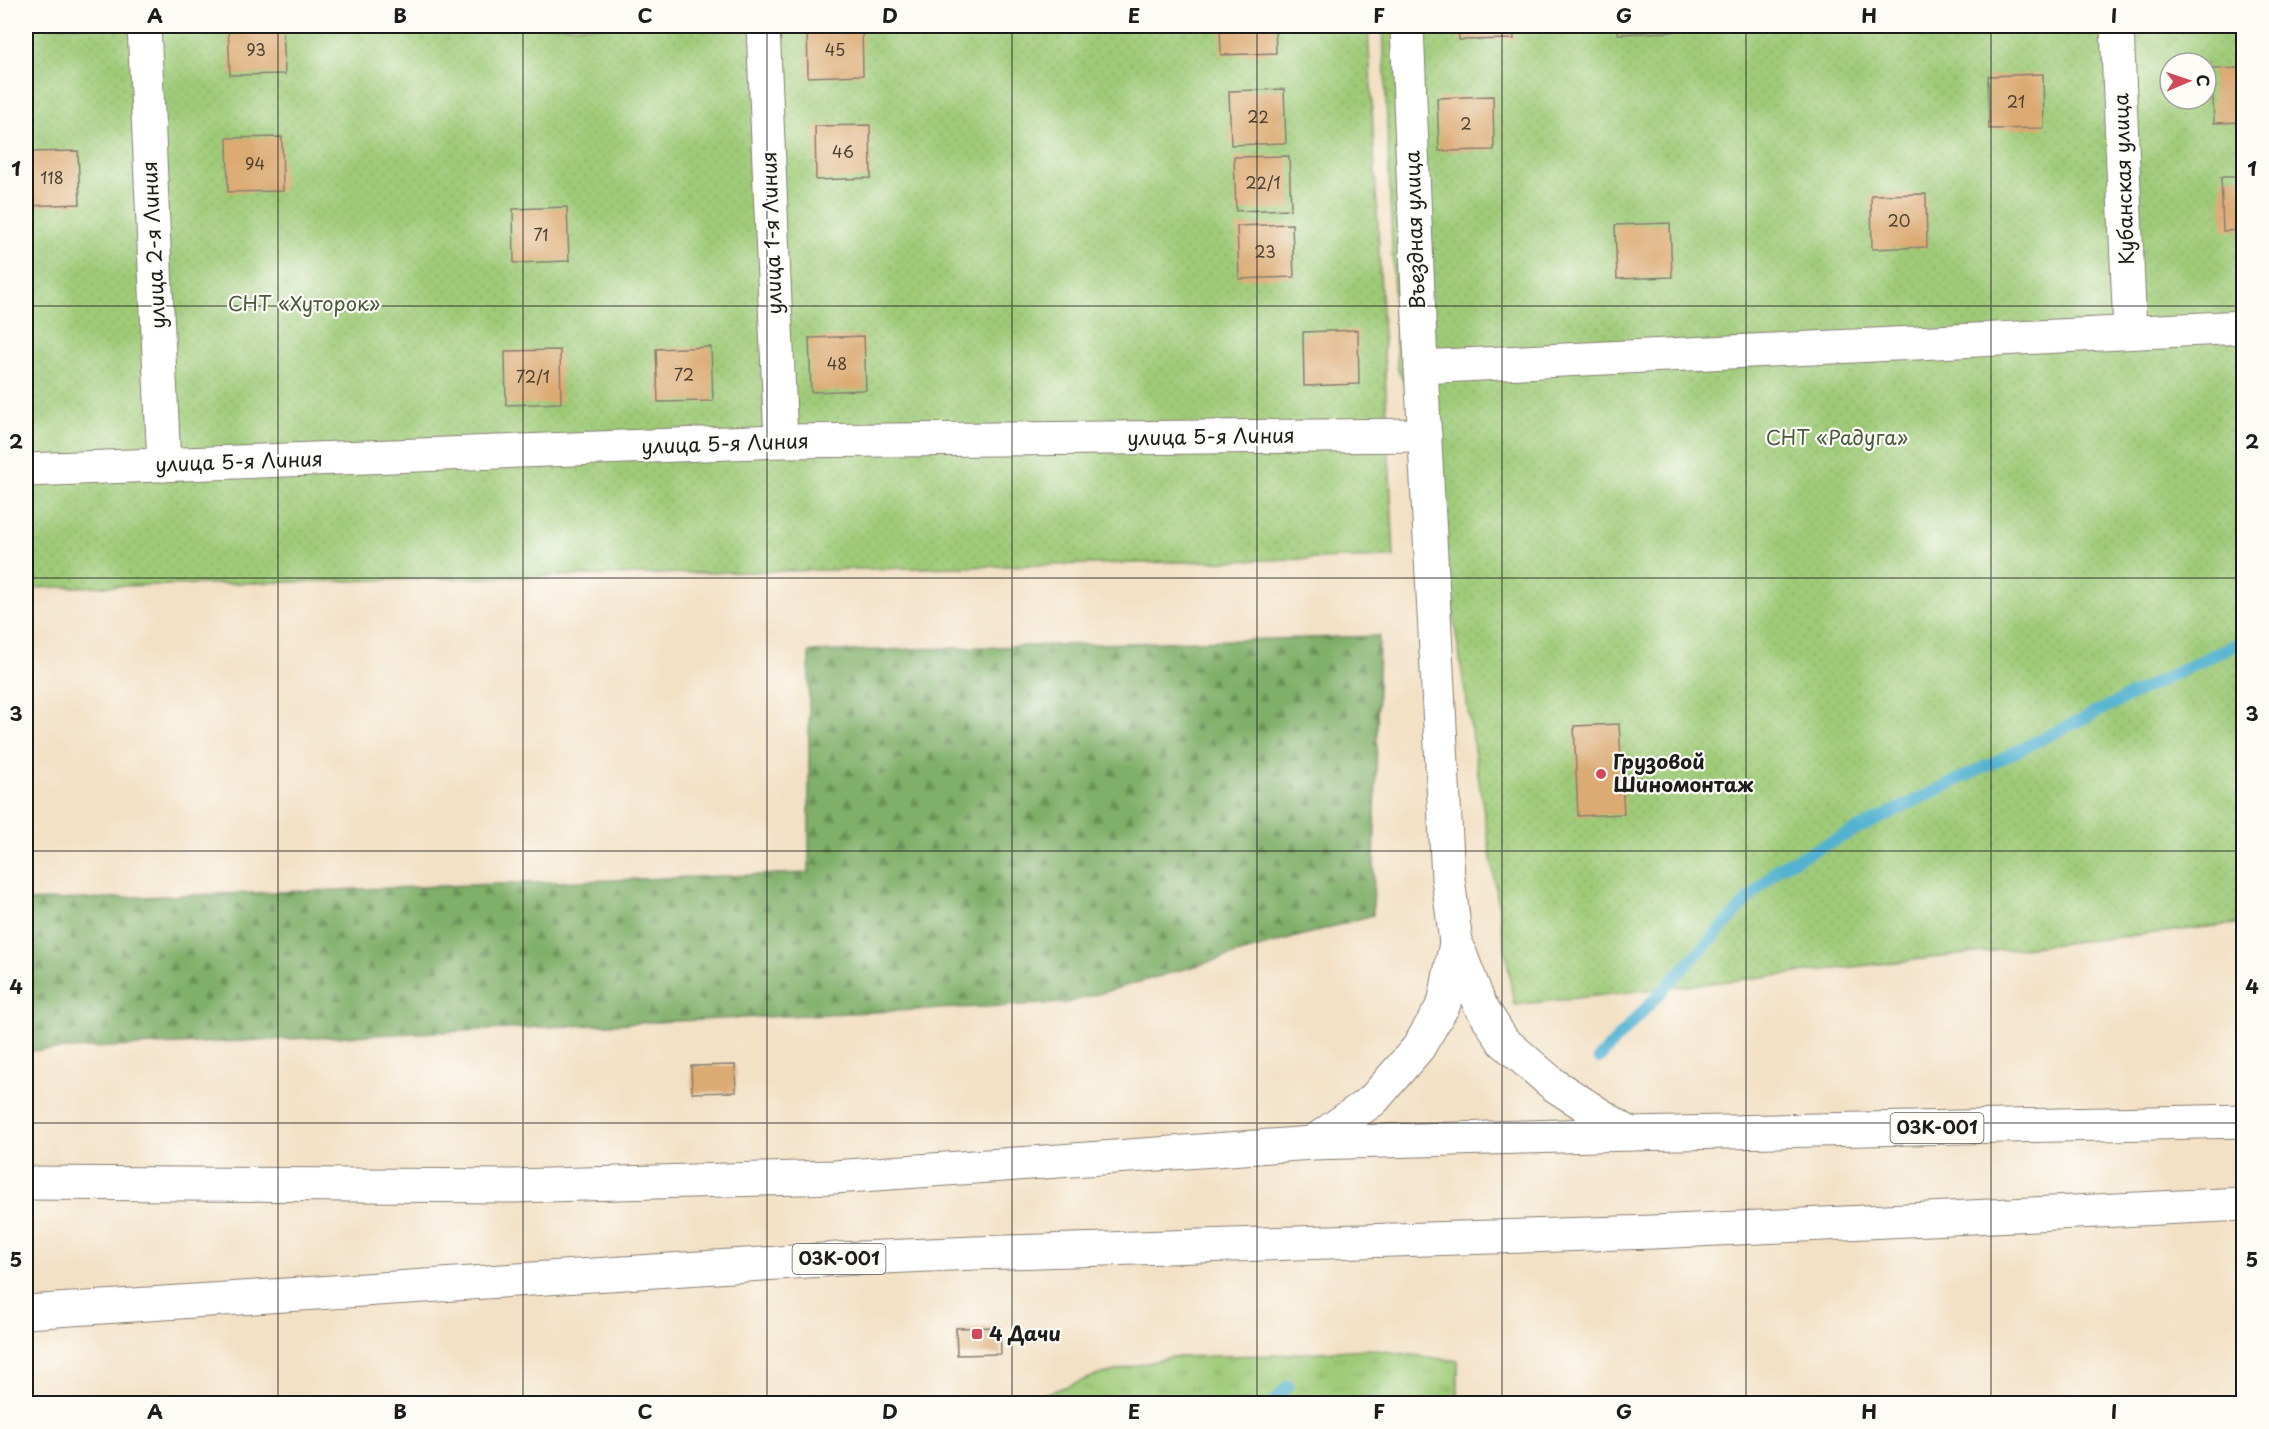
<svg xmlns="http://www.w3.org/2000/svg" width="2269" height="1429" font-family="'Playpen Sans',sans-serif">
<style>
.grass{fill:url(#grass-tufts);stroke:#5e744a;stroke-width:1.5}
.forest{fill:url(#forest-firs);stroke:#4e6642;stroke-width:1.5}
.park{fill:url(#park-dots);stroke:#5e744a;stroke-width:1.5;fill-rule:evenodd}
.lines{fill:none;stroke-linecap:round;stroke-linejoin:round}
.stream{stroke:#52b2d0;stroke-width:12}
.building{fill:#dcaa73}
.minor-casing{stroke:#887e71;stroke-width:35}
.primary-casing{stroke:#887e71;stroke-width:35}
.minor{stroke:#fff;stroke-width:33}
.primary{stroke:#fff;stroke-width:33}
.grid{fill:none;stroke:#1c1c1c;stroke-width:1.5;stroke-opacity:0.55}
.poi-dot{fill:#d1495b;stroke:#fdfcf7;stroke-width:2}
.labels{text-anchor:middle;stroke-width:4.5;stroke-linejoin:round;paint-order:stroke}
.number-label{font-size:16px;fill:#4c4032}
.shield{fill:#fdfcf7;stroke:#605f5e;stroke-width:1.5}
.shield-label{font-size:18px;font-weight:bold;fill:#1c1c1c}
.street-label{font-size:20px;fill:#1c1c1c;stroke:#fdfcf7}
.park-label{font-size:20px;fill:#4a593c;stroke:#fdfcf7}
.poi-label{font-size:20px;font-weight:bold;fill:#1c1c1c;stroke:#fdfcf7;text-anchor:start}
.neatline{fill:none;stroke:#1c1c1c;stroke-width:2}
.grid-label{font-size:20px;text-anchor:middle;font-weight:bold;fill:#1c1c1c}
</style>
<defs>
<pattern id="grass-tufts" width="24" height="20" patternUnits="userSpaceOnUse" patternTransform="scale(1.5)"><rect width="24" height="20" fill="#9fcb78"/><path d="M3 7l-1-3M5 7V3M7 7l1-3M15 17l-1-3M17 17v-4M19 17l1-3" fill="none" stroke="#88ae67"/></pattern>
<pattern id="forest-firs" width="22" height="20" patternUnits="userSpaceOnUse" patternTransform="scale(1.5)"><rect width="22" height="20" fill="#7faf68"/><path d="M5 1l3.5 6h-7zM16 11l3.5 6h-7z" fill="#678e55"/></pattern>
<pattern id="park-dots" width="8" height="8" patternUnits="userSpaceOnUse" patternTransform="scale(1.5)"><rect width="8" height="8" fill="#9fcb78"/><path d="M2 2h.1M6 6h.1" fill="none" stroke="#88ae67" stroke-width="1.8" stroke-linecap="round"/></pattern>
</defs>
<rect width="100%" height="100%" fill="#fdfcf7"/>
<filter id="ink" filterUnits="userSpaceOnUse"><feTurbulence type="fractalNoise" baseFrequency=".0167" numOctaves="2"/><feDisplacementMap in="SourceGraphic" scale="12" xChannelSelector="R" yChannelSelector="G"/><feConvolveMatrix kernelMatrix="1 2 1 2 8 2 1 2 1" color-interpolation-filters="sRGB"/></filter>
<filter id="wash" filterUnits="userSpaceOnUse"><feTurbulence type="fractalNoise" baseFrequency=".008" numOctaves="4" result="noise"/><feDisplacementMap in="SourceGraphic" scale="24" xChannelSelector="R" yChannelSelector="G"/><feGaussianBlur stdDeviation="1.35" result="paint"/><feColorMatrix in="noise" values="0 0 0 0 0 0 0 0 0 0 0 0 0 0 0 0 0 1.4 0 .05"/><feComposite in="paint" operator="in"/></filter>
<g filter="url(#wash)">
<rect width="100%" height="100%" fill="#f3e1c6"/>
<polygon class="grass" points="1368,1349 1458,1361 1458,1403 1020,1403 1095,1376 1171,1357 1273,1355"/>
<polygon class="forest" points="1379,636 1373,915 1066,1003 26,1051 26,901 809,873 809,652"/>
<g class="park">
<polygon points="26,26 1368,26 1394,557 26,588"/>
<path d="M1383 26H2243V923L1514 1005 1425 435 1397 366ZM2170 63H2206V99H2170Z"/>
</g>
<g class="lines">
<g class="stream">
<polyline points="1599,1058 1778,868 2244,640"/>
<polyline points="1272,1404 1288,1386"/>
</g>
</g>
<g id="blocks">
<g class="building">
<polygon points="228,26 283,26 285,74 230,75"/>
<polygon points="807,26 862,26 863,75 808,77"/>
<polygon points="1220,26 1275,26 1276,53 1221,55"/>
<polygon points="1458,26 1513,26 1514,39 1459,40"/>
<polygon points="1618,26 1673,26 1673,32 1618,34"/>
<polygon points="2244,68 2244,122 2214,123 2212,69"/>
<polygon points="2043,74 2044,128 1989,129 1988,76"/>
<polygon points="1284,89 1286,143 1231,145 1229,91"/>
<polygon points="1493,96 1494,150 1439,151 1437,98"/>
<polygon points="870,125 871,178 816,180 815,126"/>
<polygon points="282,137 283,191 228,192 227,138"/>
<polygon points="78,151 80,204 26,206 26,152"/>
<polygon points="1289,156 1291,209 1236,211 1234,157"/>
<polygon points="2221,177 2244,177 2244,230 2223,231"/>
<polygon points="1926,194 1927,247 1872,249 1871,195"/>
<polygon points="567,207 569,261 514,263 513,209"/>
<polygon points="1670,223 1672,277 1617,279 1615,225"/>
<polygon points="1292,224 1294,277 1239,279 1237,226"/>
<polygon points="1358,330 1359,384 1304,386 1303,332"/>
<polygon points="864,336 866,390 811,392 809,338"/>
<polygon points="711,347 713,401 658,402 656,349"/>
<polygon points="560,350 561,403 506,405 505,351"/>
<polygon points="1619,724 1624,814 1578,816 1574,726"/>
<polygon points="735,1065 736,1092 692,1093 691,1066"/>
<polygon points="1000,1327 1001,1354 957,1355 956,1328"/>
</g>
</g>
</g>
<g filter="url(#ink)">
<use href="#blocks" fill-opacity="0" stroke="#887e71" stroke-width="1.5"/>
<g class="lines">
<defs>
<g id="minor">
<polyline points="144,26 164,465"/>
<polyline points="763,26 781,441"/>
<polyline points="1407,26 1421,367 1448,878 1456,943 1479,1003 1503,1041 1554,1085 1630,1134"/>
<polyline points="2117,26 2130,332"/>
<polyline points="1421,367 2244,327"/>
<polyline points="26,470 781,441 1425,435"/>
<polyline points="1312,1143 1373,1100 1418,1048 1444,1004 1456,943"/>
</g>
<g id="primary">
<polyline points="26,1183 512,1186 834,1177 1312,1143 1630,1134 2244,1121"/>
<polyline points="26,1312 838,1259 975,1253 1653,1232 2244,1204"/>
</g>
</defs>
<use href="#minor" class="minor-casing"/>
<use href="#primary" class="primary-casing"/>
<use href="#minor" class="minor"/>
<use href="#primary" class="primary"/>
</g>
</g>
<path class="grid" d="M278 26V1404M523 26V1404M767 26V1404M1012 26V1404M1257 26V1404M1502 26V1404M1746 26V1404M1991 26V1404M26 306H2244M26 578H2244M26 851H2244M26 1123H2244"/>
<g class="poi-dot">
<circle cx="1601" cy="774" r="6"/>
<rect x="971" y="1328" width="12" height="12" rx="3"/>
</g>
<g class="labels">
<g class="number-label">
<text x="256" y="56">93</text>
<text x="835" y="56">45</text>
<text x="2016" y="108">21</text>
<text x="1258" y="123">22</text>
<text x="1466" y="130">2</text>
<text x="843" y="158">46</text>
<text x="255" y="170">94</text>
<text x="52" y="184">118</text>
<text x="1263" y="189">22/1</text>
<text x="1899" y="227">20</text>
<text x="541" y="241">71</text>
<text x="1265" y="258">23</text>
<text x="837" y="370">48</text>
<text x="684" y="381">72</text>
<text x="533" y="383">72/1</text>
</g>
<g class="shield">
<rect x="1890.5" y="1113" width="93" height="30" rx="4.5"/>
<rect x="792.5" y="1244" width="93" height="30" rx="4.5"/>
</g>
<g class="shield-label">
<text x="1937" y="1134">03К-001</text>
<text x="839" y="1265">03К-001</text>
</g>
<g class="street-label">
<text transform="translate(2124 179) rotate(-92)" y="7">Кубанская улица</text>
<text transform="translate(1415 230) rotate(-92)" y="7">Въездная улица</text>
<text transform="translate(772 233) rotate(-92)" y="7">улица 1-я Линия</text>
<text transform="translate(154 245) rotate(-93)" y="7">улица 2-я Линия</text>
<text transform="translate(1211 437) rotate(-1)" y="7">улица 5-я Линия</text>
<text transform="translate(725 444) rotate(-2)" y="7">улица 5-я Линия</text>
<text transform="translate(239 462) rotate(-2)" y="7">улица 5-я Линия</text>
</g>
<g class="park-label">
<text x="304" y="311">СНТ «Хуторок»</text>
<text x="1837" y="445">СНТ «Радуга»</text>
</g>
<g class="poi-label">
<text x="1613" y="769">Грузовой<tspan x="1613" dy="23">Шиномонтаж</tspan></text>
<text x="989" y="1341">4 Дачи</text>
</g>
</g>
<rect width="2269" height="1429" fill="none" stroke="#fdfcf7" stroke-width="66"/>
<g transform="translate(2188 81) rotate(88)"><circle r="28" fill="#fdfcf7" stroke="#a3a29f" stroke-width="1.5"/>
<path d="M0-4.5L10 22L0 15L-10 22Z" fill="#d1495b"/>
<text y="-9" font-size="16" font-weight="bold" text-anchor="middle" fill="#1c1c1c">С</text>
</g>
<rect x="33" y="33" width="2203" height="1363" class="neatline"/>
<g class="grid-label">
<text x="155" y="23">A</text>
<text x="400" y="23">B</text>
<text x="645" y="23">C</text>
<text x="890" y="23">D</text>
<text x="1134" y="23">E</text>
<text x="1379" y="23">F</text>
<text x="1624" y="23">G</text>
<text x="1869" y="23">H</text>
<text x="2114" y="23">I</text>
<text x="16" y="176">1</text>
<text x="2252" y="176">1</text>
<text x="16" y="449">2</text>
<text x="2252" y="449">2</text>
<text x="16" y="721">3</text>
<text x="2252" y="721">3</text>
<text x="16" y="994">4</text>
<text x="2252" y="994">4</text>
<text x="16" y="1267">5</text>
<text x="2252" y="1267">5</text>
<text x="155" y="1419">A</text>
<text x="400" y="1419">B</text>
<text x="645" y="1419">C</text>
<text x="890" y="1419">D</text>
<text x="1134" y="1419">E</text>
<text x="1379" y="1419">F</text>
<text x="1624" y="1419">G</text>
<text x="1869" y="1419">H</text>
<text x="2114" y="1419">I</text>
</g>
</svg>
